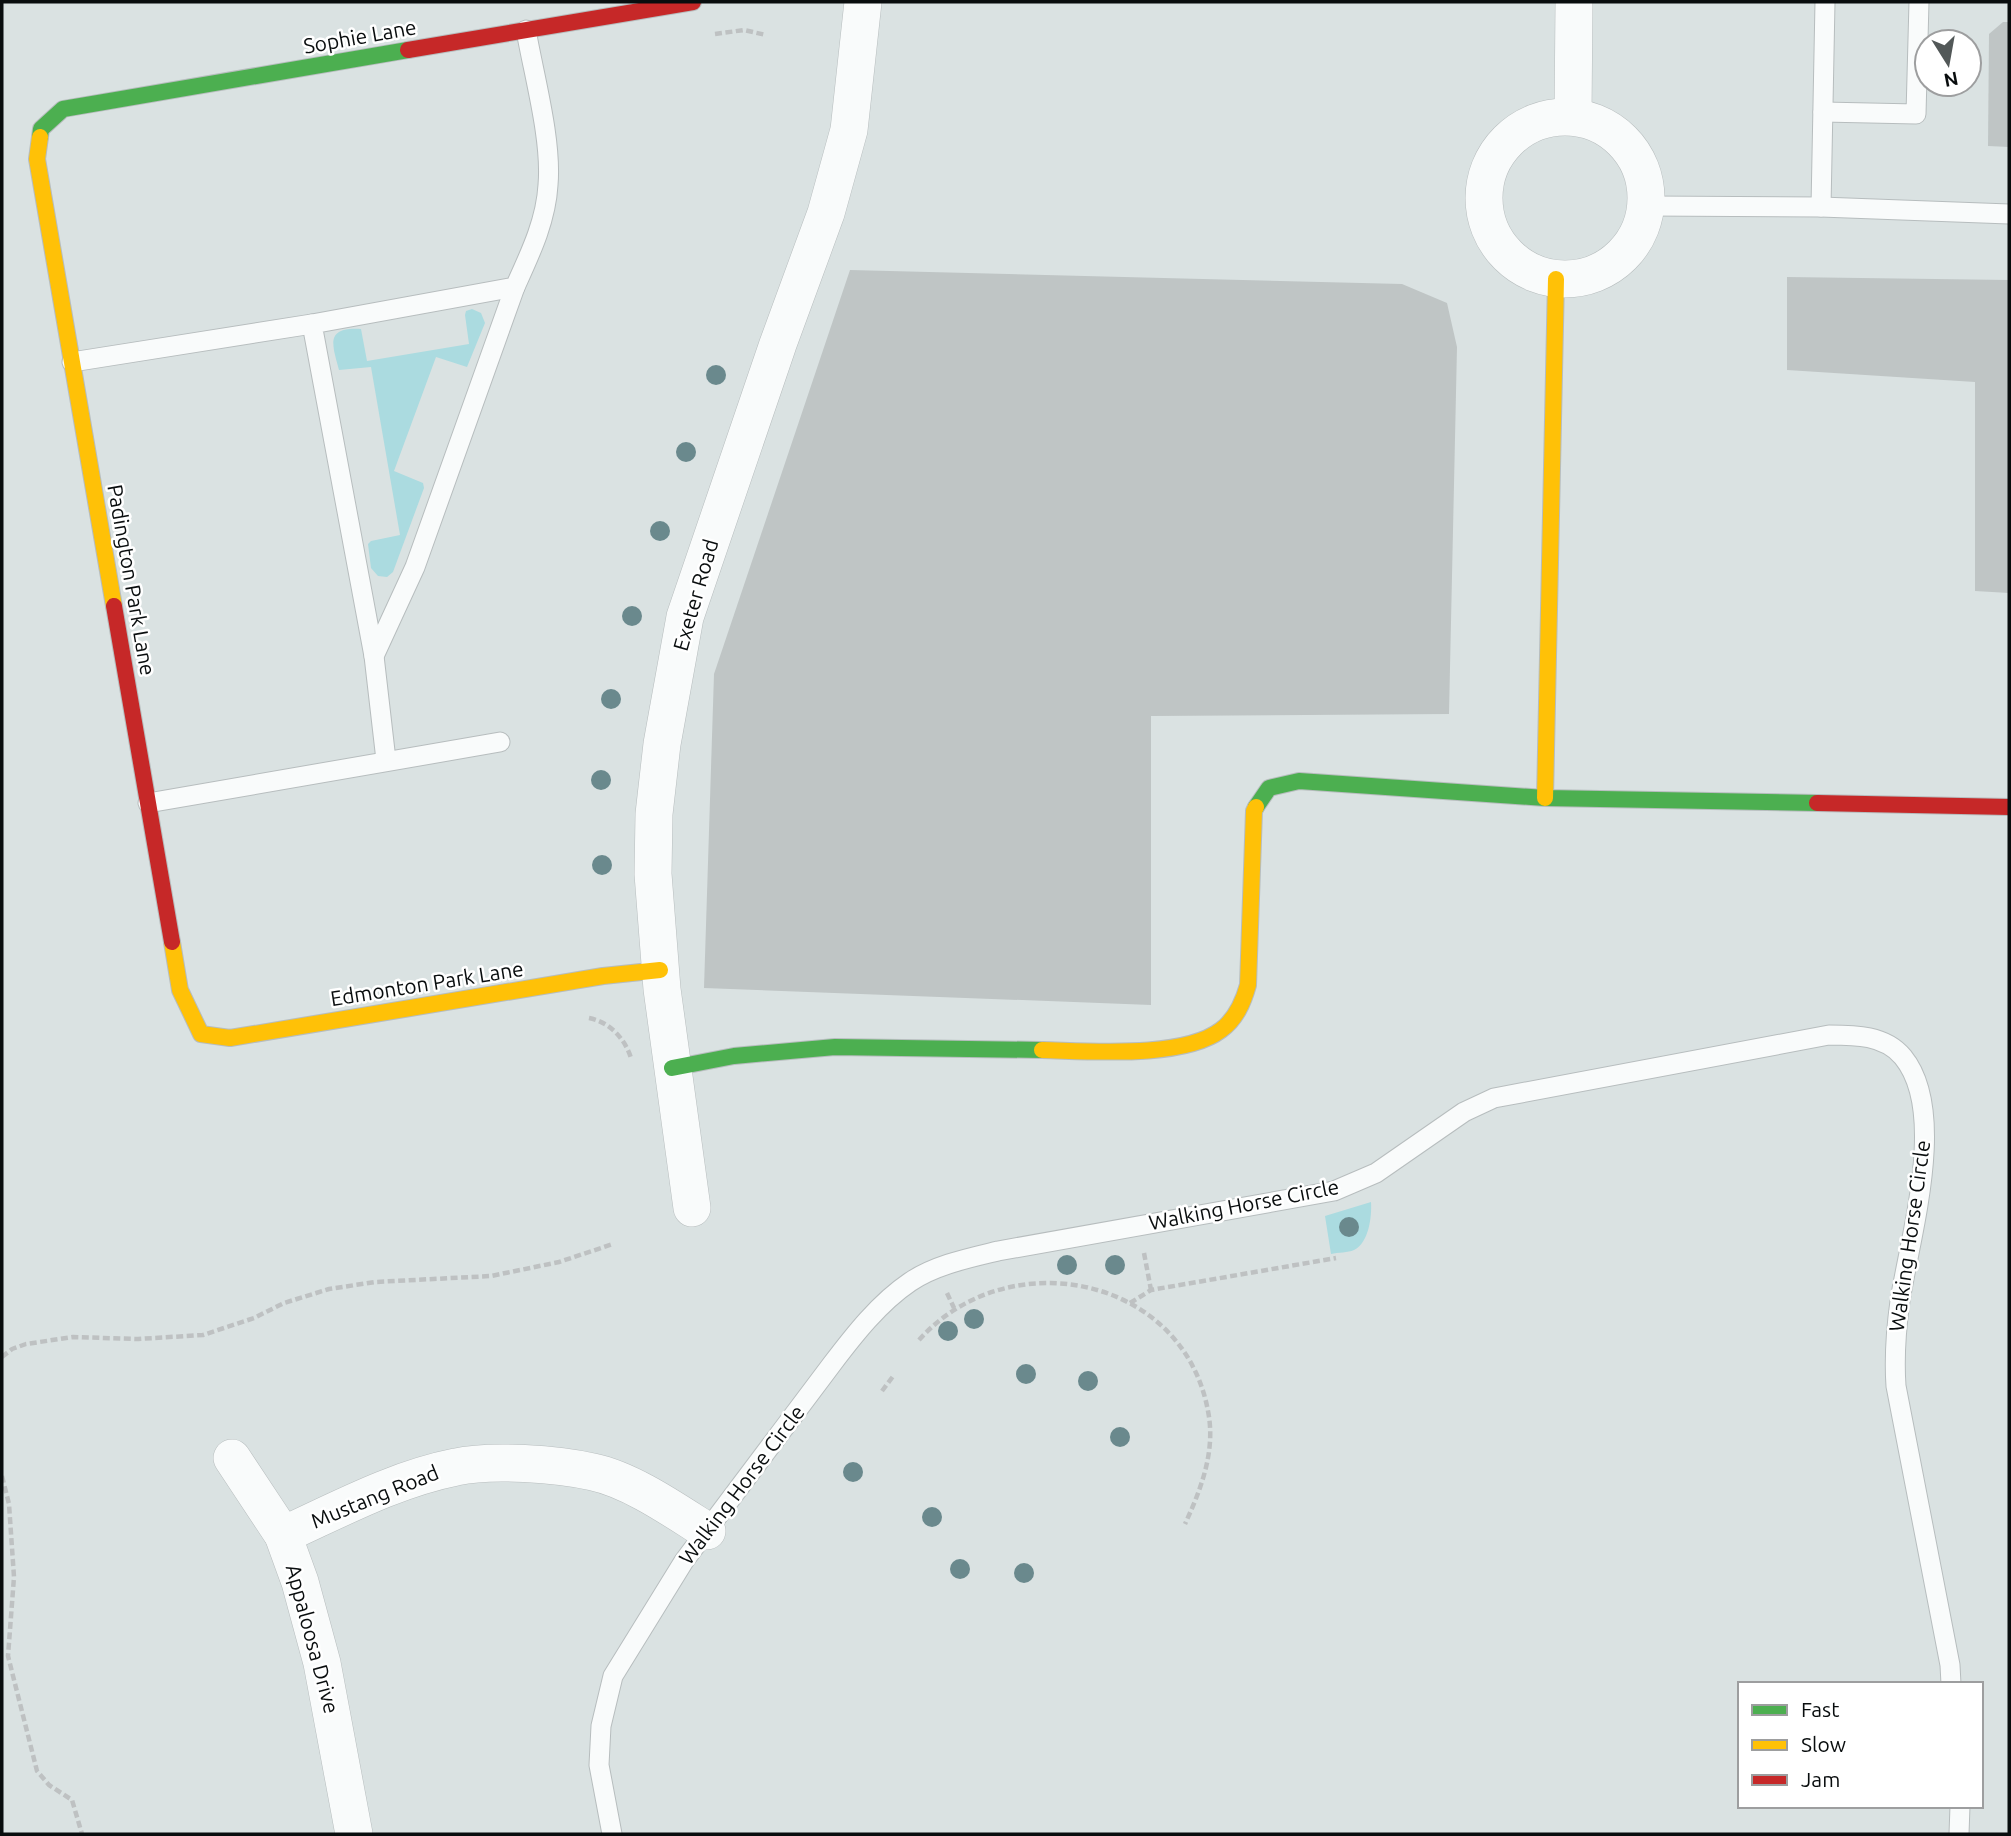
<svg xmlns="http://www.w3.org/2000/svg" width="2011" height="1836" font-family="Ubuntu,sans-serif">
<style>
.grass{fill:#abdbe0}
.building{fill:#bfc5c5}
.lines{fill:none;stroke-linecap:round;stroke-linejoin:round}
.lane-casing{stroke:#b7bdbe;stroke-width:21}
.street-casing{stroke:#b7bdbe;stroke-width:38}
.fast-casing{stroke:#b7bdbe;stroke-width:18}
.slow-casing{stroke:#b7bdbe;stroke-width:18}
.jam-casing{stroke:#b7bdbe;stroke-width:18}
.path{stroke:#bec1c2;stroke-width:4.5;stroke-dasharray:7 3.5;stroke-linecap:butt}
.lane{stroke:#f9fbfb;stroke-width:19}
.street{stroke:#f9fbfb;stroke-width:37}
.fast{stroke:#4caf50;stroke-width:16}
.slow{stroke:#ffc107;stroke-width:16}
.jam{stroke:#c62828;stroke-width:16}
.tree{fill:#6a898d}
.labels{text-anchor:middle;stroke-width:5;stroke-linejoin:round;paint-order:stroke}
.street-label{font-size:21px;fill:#090d0e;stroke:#fff}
</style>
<rect width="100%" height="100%" fill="#dae2e2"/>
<g class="grass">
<path d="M472 309 481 313 485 323 467 367 436 357 394 471 423 483 424 488 393 572 387 577 378 576 371 568 368 544 371 541 400 535 371 367 339 370C332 344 325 327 361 329L367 361 469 344 465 315 466 311Z"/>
<path d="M1371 1202C1372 1216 1369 1243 1354 1250 1348 1253 1338 1252 1331 1254L1325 1216Z"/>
</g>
<g class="building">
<polygon points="2003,22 2009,22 2009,147 1988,146 1989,34"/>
<polygon points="850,270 1402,284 1447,303 1457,347 1449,714 1151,716 1151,1005 704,988 714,674"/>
<polygon points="1787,277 2009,280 2009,593 1975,591 1975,382 1787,370"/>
</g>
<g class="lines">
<defs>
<g id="lane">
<polyline points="1823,112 1916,114 1919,2"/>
<polyline points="1647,206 1821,207 2009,214"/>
<polyline points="1821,207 1825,2"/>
<polyline points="72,362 312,324"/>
<polyline points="374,656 415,567 515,287"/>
<path d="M386 760 374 656 312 324 515 287C530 254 546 221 548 185 552 140 534 76 526 30"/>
<polyline points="148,803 500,742"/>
<path d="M612 1834 599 1765 601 1726 613 1676 684 1561 832 1364C854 1335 879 1303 910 1282 935 1265 969 1258 998 1251L1334 1191 1376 1173 1464 1112 1494 1098 1829 1035C1855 1035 1885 1035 1903 1057 1948 1112 1910 1236 1900 1301 1896 1330 1894 1357 1896 1386L1950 1665 1951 1684"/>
<polyline points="1959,1834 1960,1806"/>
</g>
<g id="street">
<circle cx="1565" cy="198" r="81"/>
<polyline points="1573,117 1574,2"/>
<polyline points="692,1208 662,989 653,874 654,814 662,744 685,617 778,344 826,213 849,130 863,2"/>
<polyline points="232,1458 283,1535 300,1582 322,1663 354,1834"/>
<path d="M283 1535C338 1510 395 1479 456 1467 491 1459 558 1464 593 1472 631 1480 674 1510 707 1531"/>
</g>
<g id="fast">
<polyline points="40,137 41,129 63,109 408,50"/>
<polyline points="1256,807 1269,788 1299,781 1545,798 1817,803"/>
<polyline points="672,1068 734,1056 835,1047 1042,1050"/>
</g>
<g id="slow">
<polyline points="40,137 37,159 114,606"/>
<polyline points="1545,798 1556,279"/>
<polyline points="172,942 180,990 201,1034 230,1038 603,976 660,970"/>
<path d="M1042 1050C1089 1051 1183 1059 1221 1030 1236 1019 1243 1003 1248 985L1254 811 1256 807"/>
</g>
<g id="jam">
<polyline points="408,50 693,2"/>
<polyline points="114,606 172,942"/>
<polyline points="1817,803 2009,807"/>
</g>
</defs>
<use href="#lane" class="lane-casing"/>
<use href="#street" class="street-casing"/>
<use href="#fast" class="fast-casing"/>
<use href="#slow" class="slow-casing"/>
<use href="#jam" class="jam-casing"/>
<g class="path">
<polyline points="715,34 744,30 766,35"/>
<path d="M589 1018C610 1022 625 1039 631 1058"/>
<polyline points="1144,1253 1151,1290"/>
<polyline points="947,1293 954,1308"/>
<polyline points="1130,1303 1151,1290 1336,1258"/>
<path d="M919 1340C1007 1241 1183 1275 1208 1411 1216 1451 1201 1489 1185 1524"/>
<polyline points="2,1357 12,1349 26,1344 73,1337 138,1339 203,1335 254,1318 284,1303 329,1289 375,1282 491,1276 559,1262 613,1244"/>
<polyline points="882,1391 894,1375"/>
<polyline points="2,1476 9,1504 14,1577 8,1656 37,1771 49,1785 72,1800 82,1834"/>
</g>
<use href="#lane" class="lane"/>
<use href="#street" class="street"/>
<use href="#fast" class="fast"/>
<use href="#slow" class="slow"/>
<use href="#jam" class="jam"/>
</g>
<g class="tree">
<circle cx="716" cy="375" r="10"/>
<circle cx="686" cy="452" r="10"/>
<circle cx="660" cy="531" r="10"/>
<circle cx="632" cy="616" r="10"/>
<circle cx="611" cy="699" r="10"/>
<circle cx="601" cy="780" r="10"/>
<circle cx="602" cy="865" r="10"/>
<circle cx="1349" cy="1227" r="10"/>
<circle cx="1067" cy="1265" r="10"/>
<circle cx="1115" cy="1265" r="10"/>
<circle cx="974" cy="1319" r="10"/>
<circle cx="948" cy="1331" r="10"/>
<circle cx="1026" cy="1374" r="10"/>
<circle cx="1088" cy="1381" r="10"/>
<circle cx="1120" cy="1437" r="10"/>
<circle cx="853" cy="1472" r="10"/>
<circle cx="932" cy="1517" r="10"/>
<circle cx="960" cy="1569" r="10"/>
<circle cx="1024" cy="1573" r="10"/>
</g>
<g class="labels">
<g class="street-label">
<text transform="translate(360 37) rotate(-10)" y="7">Sophie Lane</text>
<text transform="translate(131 580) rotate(80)" y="7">Padington Park Lane</text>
<text transform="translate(696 595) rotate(-74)" y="7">Exeter Road</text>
<text transform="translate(427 984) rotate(-9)" y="7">Edmonton Park Lane</text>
<text transform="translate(1244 1205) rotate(-11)" y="7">Walking Horse Circle</text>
<text transform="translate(1910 1236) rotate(-82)" y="7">Walking Horse Circle</text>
<text transform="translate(742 1485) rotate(-53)" y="7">Walking Horse Circle</text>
<text transform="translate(375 1497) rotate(-22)" y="7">Mustang Road</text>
<text transform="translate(312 1639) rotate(75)" y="7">Appaloosa Drive</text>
</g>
</g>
<rect width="2011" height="1836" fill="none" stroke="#090d0e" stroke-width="7"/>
<rect x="1738" y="1682" width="245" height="126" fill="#ffffff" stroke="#9d9e9f" stroke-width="2"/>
<rect x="1752" y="1705" width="35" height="10" fill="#4caf50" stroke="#9d9e9f" stroke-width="2"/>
<text x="1801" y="1717" font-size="21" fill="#090d0e">Fast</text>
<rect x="1752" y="1740" width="35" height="10" fill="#ffc107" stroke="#9d9e9f" stroke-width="2"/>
<text x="1801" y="1752" font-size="21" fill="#090d0e">Slow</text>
<rect x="1752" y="1775" width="35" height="10" fill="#c62828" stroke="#9d9e9f" stroke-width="2"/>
<text x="1801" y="1787" font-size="21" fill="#090d0e">Jam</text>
<g transform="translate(1948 63) rotate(169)"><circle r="33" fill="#ffffff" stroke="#9d9e9f" stroke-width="2"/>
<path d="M0-5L12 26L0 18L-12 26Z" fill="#525858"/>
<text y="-10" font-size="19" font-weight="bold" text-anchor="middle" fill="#090d0e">N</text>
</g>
</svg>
